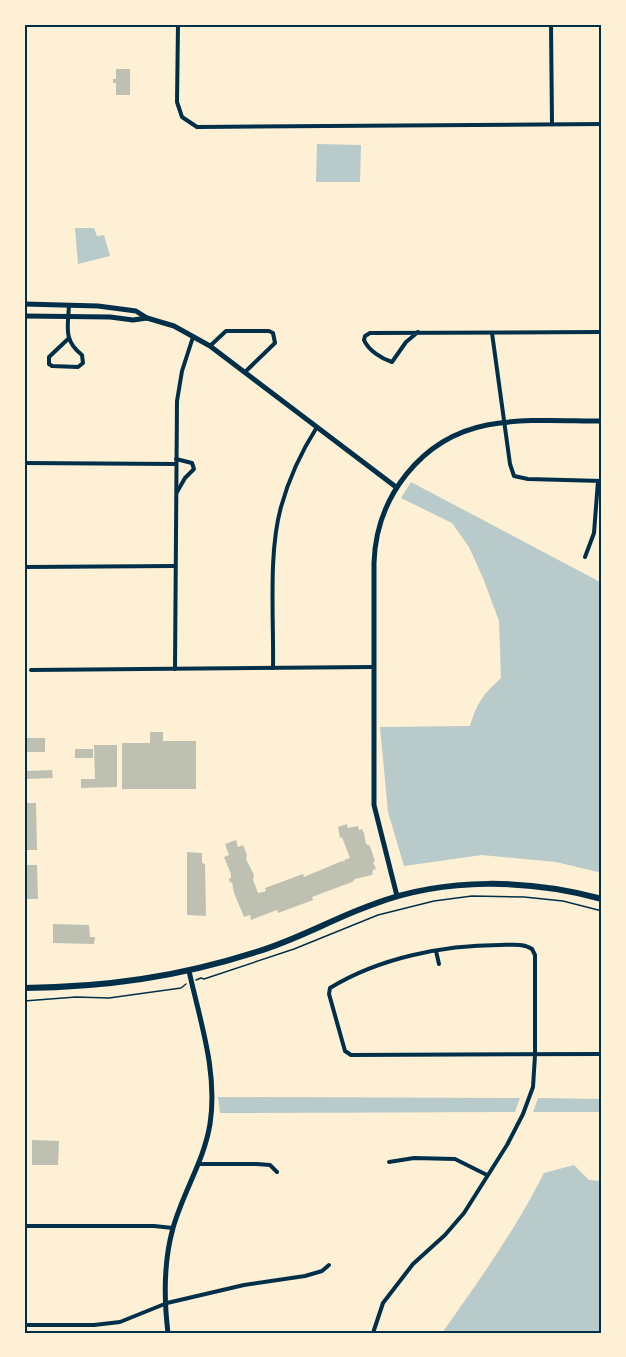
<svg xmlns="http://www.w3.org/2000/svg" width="626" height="1357" font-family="'DejaVu Sans',sans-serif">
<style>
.green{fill:#b9caca}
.building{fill:#bec0b2}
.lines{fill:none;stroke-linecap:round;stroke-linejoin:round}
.path{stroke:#003049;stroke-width:1.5}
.minor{stroke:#003049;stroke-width:4}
.tertiary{stroke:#003049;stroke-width:5}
.secondary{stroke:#003049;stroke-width:6}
.neatline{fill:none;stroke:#003049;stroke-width:2}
</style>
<rect width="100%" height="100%" fill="#fdf0d5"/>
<g class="green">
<polygon points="317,144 361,145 360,182 316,182"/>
<polygon points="75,228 94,228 97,236 104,235 110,256 78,264"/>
<path d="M411 482 602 583V873L556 862 482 855 404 866 388 812 380 727 470 726C478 701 482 696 501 678L499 621 483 578 469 547 452 523 401 498Z"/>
<polygon points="218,1097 520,1098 515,1112 220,1113"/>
<polygon points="538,1098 602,1099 602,1112 533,1112"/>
<path d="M574 1165 589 1180 602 1181V1333H442C478 1282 516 1229 544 1173Z"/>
</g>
<g class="building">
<polygon points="116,69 130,69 130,95 116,95 116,83 113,83 113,79 116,79"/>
<polygon points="150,732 163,732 163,741 196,741 196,789 122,789 122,743 150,743"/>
<rect x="24" y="738" width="21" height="14"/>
<polygon points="94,745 117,745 117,787 81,788 81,779 95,779"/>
<rect x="75" y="749" width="18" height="9"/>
<polygon points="52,770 53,778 24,779 24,771"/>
<polygon points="24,803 36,803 37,850 24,850"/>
<polygon points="347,824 348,828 358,826 359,830 362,829 364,833 366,844 370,846 375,861 373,862 376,869 373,870 372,875 355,879 352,882 312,897 313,900 278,913 277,910 251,920 250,915 244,917 234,893 232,882 230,883 229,879 231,878 231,874 224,857 229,855 225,844 236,840 238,847 243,845 247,855 246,859 254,875 253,880 258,893 263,892 266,891 265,888 303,874 304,877 342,861 345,862 344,860 350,858 342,837 340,838 338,827"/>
<polygon points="187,852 202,853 202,863 205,864 206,916 187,915"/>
<polygon points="24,865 37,865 38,899 24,899"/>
<polygon points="53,924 89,925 90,937 95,937 94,944 53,943"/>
<polygon points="32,1140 59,1141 58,1165 32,1165"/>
</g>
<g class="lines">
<g class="path">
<polyline points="196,980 201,978 204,979 294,949 378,915 434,901 472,896 524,897 563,901 602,911"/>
<polyline points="24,1001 76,997 109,998 181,988 186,984"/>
</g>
<g class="minor">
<polyline points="178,24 177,102 182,117 197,127 602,124"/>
<polyline points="551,24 552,124"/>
<path d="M418 332 406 342 392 362C382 359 368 350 364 340L365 336 370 333 602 332"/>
<polyline points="492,333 510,464 514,476 528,479 602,481"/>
<path d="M68 339 49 357V364L52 366 78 367 83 363 82 355C63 340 68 327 69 305"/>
<polyline points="210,346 226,331 269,331 273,333 275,343 245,372"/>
<polyline points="176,459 192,463 194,469 185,478 177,492"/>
<polyline points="24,463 176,464"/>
<polyline points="585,557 594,533 598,481"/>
<polyline points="25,567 175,566"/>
<path d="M273 668C274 618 268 554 281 507 289 478 301 452 317 427"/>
<polyline points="175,669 177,401 182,371 193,337"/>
<polyline points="31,670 373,667"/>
<polyline points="436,951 439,964"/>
<polyline points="389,1162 414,1158 455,1159 487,1175"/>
<polyline points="199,1164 257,1164 270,1165 277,1172"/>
<polyline points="27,1226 154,1226 173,1228"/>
<polyline points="28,1325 94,1325 120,1322 167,1303 244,1285 305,1276 322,1271 329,1265"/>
<path d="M373 1333 383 1303 413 1264 445 1235 464 1213 507 1145 523 1114 533 1087 535 1055V955L532 949C523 943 511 945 500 945 443 945 379 958 330 988L329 994 345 1051 351 1055 602 1054"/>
</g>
<g class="tertiary">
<polyline points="24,304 98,306 136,311 147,318 174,326 210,346 396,487"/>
<polyline points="24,316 110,317 133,320 147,318"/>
<path d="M397 896 374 805V563C376 497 421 438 487 425 525 418 564 421 602 421"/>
<path d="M168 1333C164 1300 164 1260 173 1228 183 1192 204 1161 210 1124 218 1072 200 1021 189 971"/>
</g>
<path class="secondary" d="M24 988C107 987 177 977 256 952 297 940 334 918 374 904 445 877 530 879 602 899"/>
</g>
<rect width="626" height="1357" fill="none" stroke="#fdf0d5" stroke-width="51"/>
<rect x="26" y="26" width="574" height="1306" class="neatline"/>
</svg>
